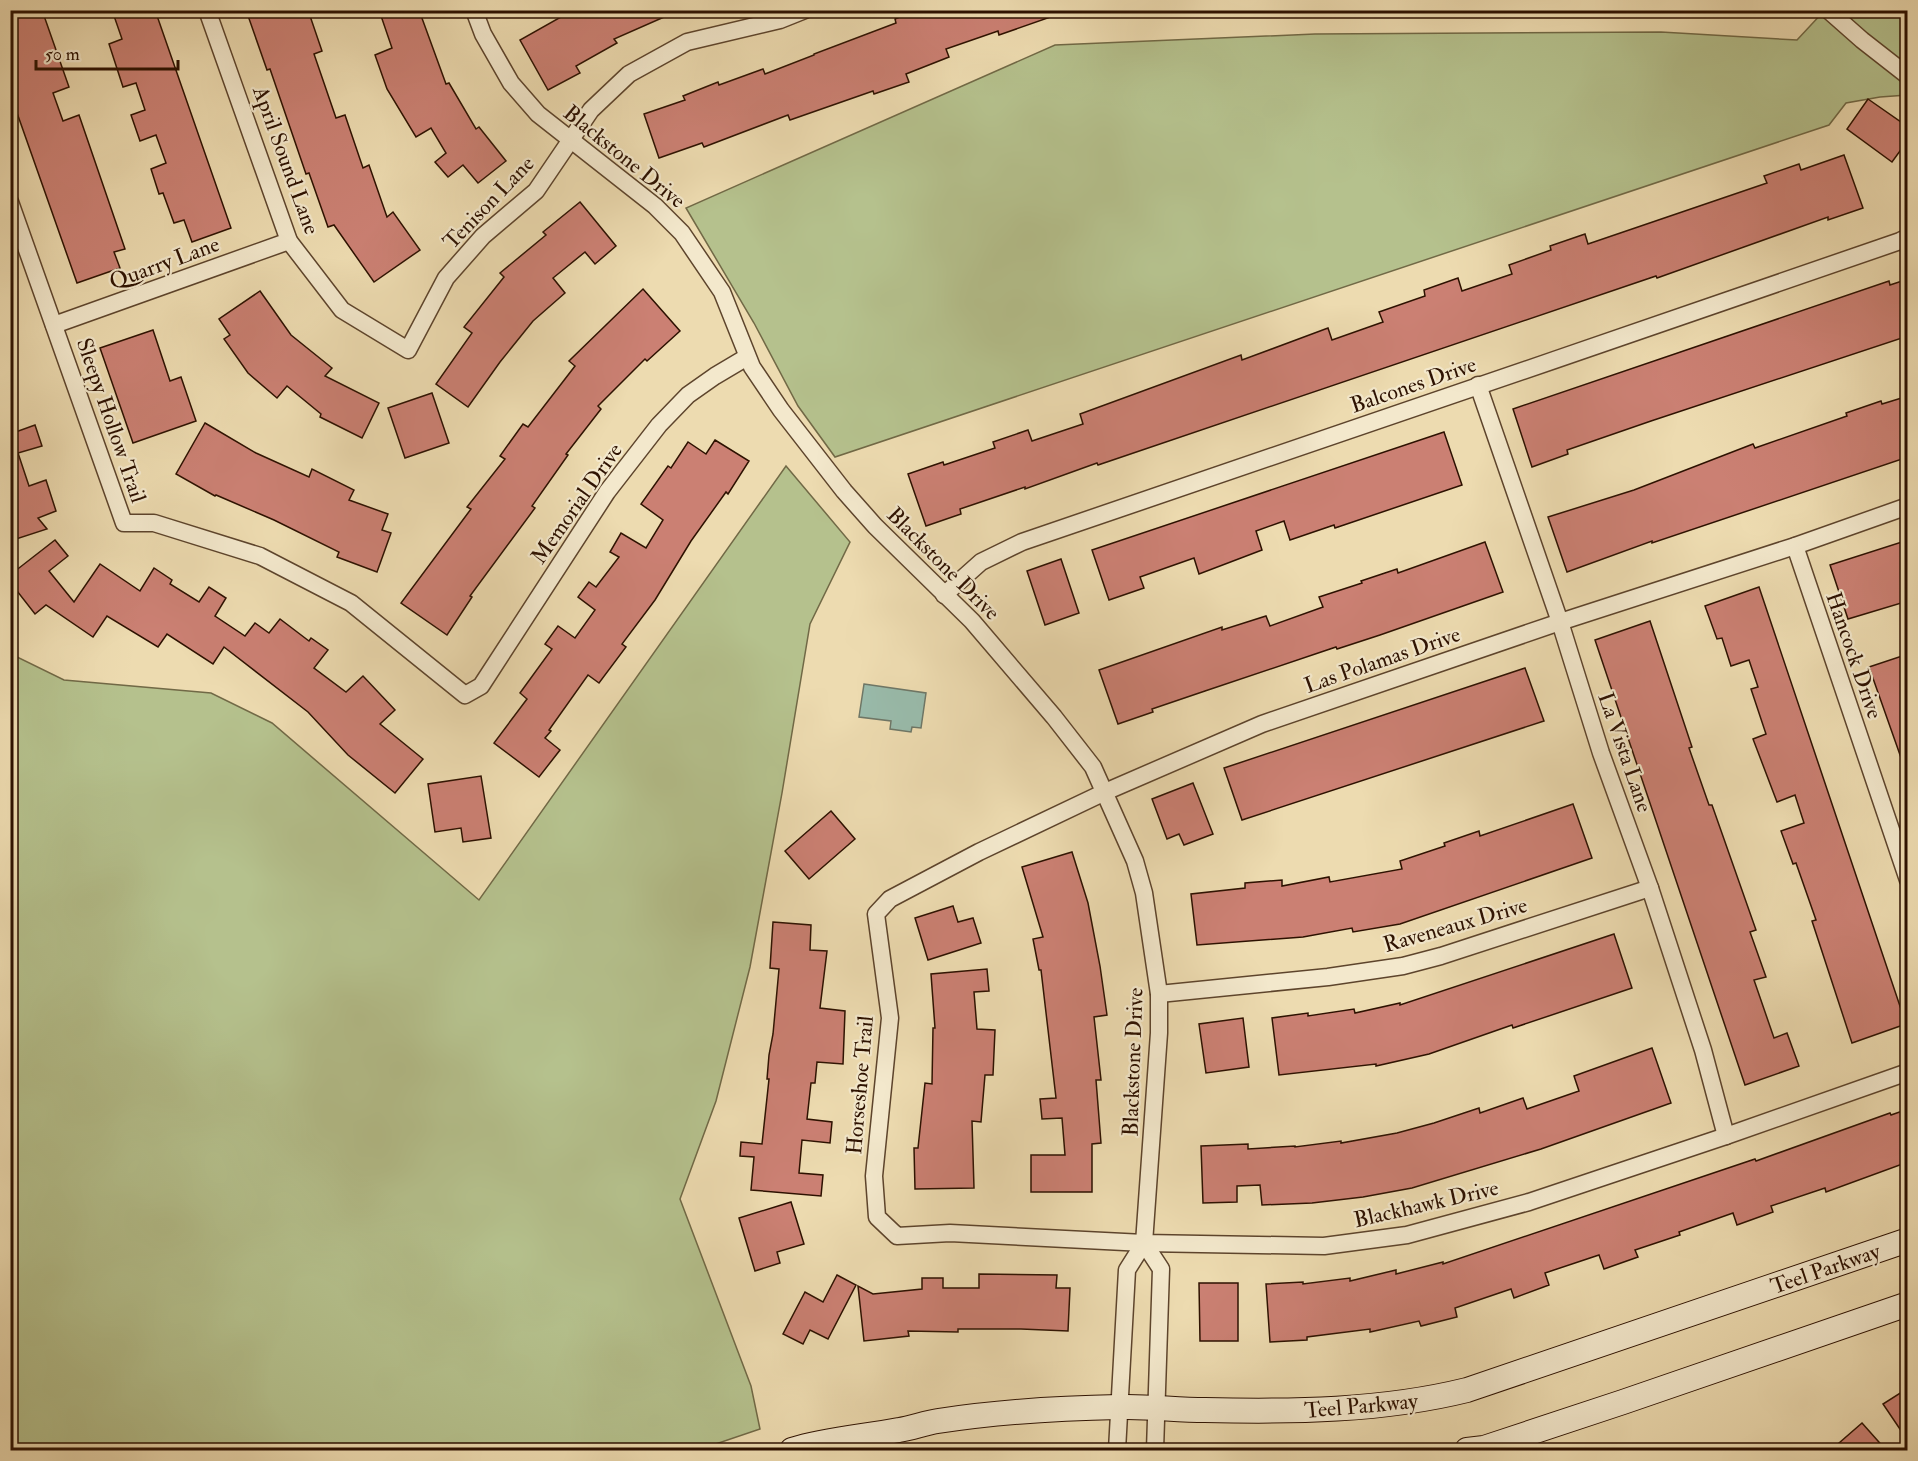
<svg xmlns="http://www.w3.org/2000/svg" width="1918" height="1461" font-family="'IM FELL Double Pica',serif">
<style>
.green{fill:#b5c18d;stroke:#716946;stroke-width:1.5}
.water{fill:#99bbab;stroke:#6e7767;stroke-width:1.5}
.building{fill:#cb8073;stroke:#2d1100;stroke-width:1.5}
.lines{fill:none;stroke-linecap:round;stroke-linejoin:round}
.street-casing{stroke:#5d442c;stroke-width:19}
.secondary-casing{stroke:#2d1100;stroke-width:26}
.street{stroke:#f3e8cc;stroke-width:16}
.secondary{stroke:#f3e8cc;stroke-width:24}
.labels{text-anchor:middle;stroke-width:4.5;stroke-linejoin:round;paint-order:stroke}
.street-label{font-size:22px;fill:#2d1100;stroke:#f3e8cc}
</style>
<rect width="100%" height="100%" fill="#eddbb0"/>
<filter id="stains"><feTurbulence type="fractalNoise" baseFrequency=".00333" numOctaves="4"/><feColorMatrix values="0 0 0 0 .2 0 0 0 0 .09 0 0 0 0 .02 0 0 0 .5 -.17"/></filter>
<radialGradient id="worn" r=".72"><stop offset=".6" stop-color="#630" stop-opacity="0"/><stop offset="1" stop-color="#630" stop-opacity=".3"/></radialGradient>
<g class="green">
<polygon points="1824,11 1907,11 1907,95 1880,97 1846,103 1829,125 835,457 798,406 754,323 686,208 1055,45 1315,34 1661,32 1797,40"/>
<polygon points="786,466 850,542 810,624 782,793 750,967 716,1101 680,1199 751,1386 760,1429 698,1450 11,1450 11,640 17,657 64,680 211,693 272,723 479,900"/>
</g>
<polygon class="water" points="864,684 926,693 921,728 912,727 911,732 890,729 891,721 859,717"/>
<g class="building">
<polygon points="34,10 42,10 69,87 53,93 63,121 79,115 125,249 114,252 120,268 77,283 10,93 10,18"/>
<polygon points="112,10 155,10 231,228 192,242 184,220 174,223 163,193 159,194 151,169 166,163 156,135 140,141 131,115 145,110 136,83 123,87 109,44 122,39"/>
<polygon points="246,10 308,10 322,51 314,54 336,118 345,115 363,168 369,165 387,217 393,212 420,250 374,282 334,225 328,227 309,173 306,174 270,69 267,70"/>
<polygon points="379,10 419,10 446,84 449,83 476,129 479,127 506,161 478,183 463,165 448,177 435,162 446,153 431,128 416,137 387,89 375,55 392,48"/>
<polygon points="557,10 680,10 614,39 617,43 576,66 580,73 548,90 520,40 561,17"/>
<polygon points="917,10 1062,10 1062,13 999,35 998,31 946,49 949,57 906,74 909,82 874,94 873,91 790,120 788,115 704,147 702,143 659,158 644,114 685,100 683,96 718,82 719,85 763,69 765,74 814,55 814,54 896,23 895,19"/>
<polygon points="1868,99 1908,127 1908,140 1892,162 1847,129"/>
<polygon points="1844,155 1863,208 1828,220 1828,217 1657,278 1656,276 1098,465 1097,463 1025,489 1025,487 960,509 961,514 926,526 908,474 943,462 944,465 995,448 993,442 1028,430 1032,441 1083,424 1080,414 1241,355 1242,360 1328,328 1332,340 1383,322 1379,312 1425,296 1424,290 1458,278 1462,291 1512,274 1509,265 1551,250 1550,246 1585,234 1588,244 1767,183 1764,176 1799,164 1801,170"/>
<polygon points="580,202 616,246 595,264 585,252 553,278 565,293 533,321 500,362 468,407 436,384 472,333 464,327 504,277 500,273 546,235 543,232"/>
<polygon points="1908,279 1908,336 1651,421 1567,450 1568,454 1532,467 1513,409 1889,281 1890,285"/>
<polygon points="643,289 680,331 647,361 645,359 598,406 601,409 566,454 568,455 532,506 535,508 470,596 472,597 447,635 401,603 471,509 467,507 505,459 500,456 523,424 528,427 575,366 569,361"/>
<polygon points="260,291 291,335 332,368 325,376 379,403 362,438 320,417 321,414 287,386 277,398 248,373 224,339 230,335 219,319"/>
<polygon points="153,330 170,381 181,377 196,421 133,443 100,348"/>
<polygon points="432,393 449,443 405,458 388,408"/>
<polygon points="1908,396 1908,457 1652,543 1652,541 1567,572 1548,517 1634,490 1753,444 1755,448 1847,416 1846,413 1881,401 1882,404"/>
<polygon points="205,423 256,453 309,477 312,469 354,490 349,500 388,514 382,530 391,533 377,572 337,557 339,552 274,520 216,495 215,496 176,474"/>
<polygon points="35,425 42,446 18,453 29,486 46,480 56,511 38,518 47,529 10,541 10,434"/>
<polygon points="1444,432 1462,485 1335,528 1334,525 1290,540 1284,521 1256,531 1262,550 1199,574 1194,558 1140,577 1144,588 1109,600 1092,550"/>
<polygon points="715,440 749,461 728,494 726,492 691,541 655,600 622,644 626,647 599,683 588,675 549,730 551,731 545,738 560,750 539,777 494,743 527,699 520,693 552,649 545,644 558,626 575,638 595,610 578,597 589,582 596,587 619,557 610,552 621,533 646,548 663,520 641,504 668,466 671,468 688,442 706,454"/>
<polygon points="55,540 68,556 49,571 74,602 100,564 140,591 154,568 172,580 170,584 199,602 209,587 226,598 215,616 245,636 255,623 269,633 280,619 309,641 311,638 328,650 314,668 346,692 363,676 395,710 380,724 423,759 395,793 348,755 308,712 224,647 213,664 167,634 158,647 107,616 93,637 46,605 35,614 10,582 10,575"/>
<polygon points="1908,540 1908,601 1848,619 1830,565"/>
<polygon points="1485,542 1503,592 1380,635 1337,649 1336,647 1205,691 1152,709 1153,712 1118,724 1099,670 1222,627 1222,630 1266,616 1270,626 1323,607 1319,597 1362,583 1361,581 1397,569 1398,573"/>
<polygon points="1061,559 1079,613 1045,625 1027,571"/>
<polygon points="1759,587 1906,1024 1852,1043 1812,921 1816,920 1796,863 1793,864 1781,831 1804,823 1795,795 1777,802 1753,739 1766,734 1751,689 1758,687 1749,660 1731,666 1722,638 1717,639 1705,606"/>
<polygon points="1650,621 1692,747 1689,748 1709,805 1712,805 1756,930 1750,932 1766,977 1754,980 1774,1038 1787,1033 1799,1066 1745,1085 1595,640"/>
<polygon points="1908,654 1908,769 1905,769 1869,667"/>
<polygon points="1525,668 1544,721 1242,820 1224,768"/>
<polygon points="481,776 491,838 463,842 461,828 435,832 428,784"/>
<polygon points="1193,783 1213,834 1184,845 1179,834 1167,839 1152,799"/>
<polygon points="1573,804 1592,858 1400,924 1353,932 1352,928 1303,937 1197,945 1191,894 1245,888 1245,883 1282,880 1282,886 1329,877 1330,882 1402,869 1400,861 1445,846 1444,843 1479,831 1480,836"/>
<polygon points="831,811 855,839 809,879 785,851"/>
<polygon points="1072,852 1088,903 1100,966 1107,1015 1094,1017 1101,1080 1096,1080 1101,1143 1092,1144 1092,1192 1031,1192 1031,1155 1065,1155 1062,1118 1042,1119 1040,1099 1056,1098 1041,970 1039,970 1033,939 1043,937 1022,867"/>
<polygon points="953,906 958,922 973,918 981,943 928,960 915,918"/>
<polygon points="773,922 811,925 810,950 827,951 820,1008 845,1011 843,1064 817,1062 815,1083 811,1083 807,1119 832,1122 830,1143 802,1140 799,1173 823,1175 821,1196 751,1190 754,1157 740,1156 741,1142 762,1144 769,1079 767,1079 769,1055 773,1034 779,969 770,968"/>
<polygon points="1614,934 1632,988 1513,1028 1512,1025 1429,1054 1376,1066 1376,1064 1279,1075 1272,1018 1308,1013 1308,1016 1354,1009 1355,1013 1400,1003 1400,1005"/>
<polygon points="987,969 989,991 974,992 977,1029 995,1030 993,1075 985,1075 981,1122 972,1121 974,1188 915,1189 914,1148 918,1148 925,1083 932,1084 933,1028 935,1028 931,974"/>
<polygon points="1243,1018 1249,1067 1206,1073 1199,1024"/>
<polygon points="1652,1048 1671,1103 1541,1149 1412,1188 1363,1197 1312,1203 1262,1205 1260,1185 1237,1186 1237,1202 1203,1203 1201,1146 1248,1144 1248,1149 1295,1146 1295,1147 1341,1141 1341,1143 1397,1133 1434,1123 1479,1108 1480,1113 1523,1098 1527,1109 1579,1091 1574,1076"/>
<polygon points="1908,1109 1908,1162 1826,1192 1825,1188 1771,1206 1773,1212 1737,1225 1733,1213 1679,1232 1680,1235 1635,1250 1638,1257 1604,1269 1599,1255 1545,1273 1549,1285 1514,1298 1511,1289 1455,1308 1457,1317 1421,1326 1419,1321 1370,1332 1370,1329 1307,1337 1307,1340 1270,1342 1266,1284 1303,1282 1303,1284 1350,1278 1350,1281 1396,1270 1396,1274 1443,1262 1443,1264 1755,1159 1756,1161 1890,1113 1891,1115"/>
<polygon points="791,1202 804,1244 777,1252 780,1263 755,1271 739,1218"/>
<polygon points="979,1274 1057,1275 1056,1288 1070,1288 1068,1331 1021,1329 958,1329 958,1332 908,1331 909,1336 864,1341 858,1286 873,1294 922,1289 922,1278 943,1278 943,1288 979,1288"/>
<polygon points="837,1275 856,1285 828,1339 810,1330 803,1344 783,1334 805,1292 823,1302"/>
<polygon points="1199,1283 1238,1283 1238,1341 1200,1341"/>
<polygon points="1908,1388 1908,1441 1883,1404"/>
<polygon points="1862,1423 1886,1450 1831,1450"/>
</g>
<g class="lines">
<defs>
<g id="street">
<polyline points="207,10 289,241 342,310 408,350 446,278 483,236 536,191 591,110 629,74 687,42 780,20 805,10"/>
<polyline points="474,10 483,34 511,83 538,114 655,206 682,233 722,292 752,367 781,410 844,491 875,526 972,621 1054,717 1093,767 1135,861 1144,893 1159,994 1159,1033 1144,1243 1127,1270 1117,1450"/>
<polyline points="1828,10 1862,40 1908,76"/>
<polyline points="10,202 124,523 154,523 260,556 351,603 465,695 481,686 607,492 659,425 688,395 715,376 747,357"/>
<polyline points="54,325 289,241"/>
<polyline points="1478,385 1560,622 1601,753 1650,888 1703,1050 1726,1136"/>
<polyline points="1908,506 1795,546 1560,622 1262,724 1105,792 979,852 890,899 876,914 890,1018 874,1176 877,1217 897,1236 950,1233 1144,1243 1324,1246 1407,1235 1529,1202 1726,1136 1908,1072"/>
<polyline points="1795,546 1908,880"/>
<path d="M944 595 981 562 1022 542C1314 441 1608 343 1900 241L1908 237"/>
<polyline points="1159,994 1328,977 1403,966 1441,956 1650,888"/>
<polyline points="1144,1243 1161,1269 1155,1450"/>
</g>
<g id="secondary">
<path d="M792 1450C827 1439 863 1437 899 1430 912 1428 925 1423 938 1421 997 1412 1059 1408 1119 1407 1148 1406 1176 1410 1205 1410 1292 1412 1382 1411 1467 1390L1908 1240"/>
<polyline points="1467,1450 1484,1448 1623,1402 1908,1304"/>
</g>
</defs>
<use href="#street" class="street-casing"/>
<use href="#secondary" class="secondary-casing"/>
<use href="#street" class="street"/>
<use href="#secondary" class="secondary"/>
</g>
<g class="labels">
<g class="street-label">
<text transform="translate(625 156) rotate(39)" y="8">Blackstone Drive</text>
<text transform="translate(287 160) rotate(70)" y="8">April Sound Lane</text>
<text transform="translate(488 202) rotate(-46)" y="8">Tenison Lane</text>
<text transform="translate(164 262) rotate(-20)" y="8">Quarry Lane</text>
<text transform="translate(1413 384) rotate(-19)" y="8">Balcones Drive</text>
<text transform="translate(112 420) rotate(71)" y="8">Sleepy Hollow Trail</text>
<text transform="translate(576 503) rotate(-55)" y="8">Memorial Drive</text>
<text transform="translate(944 563) rotate(45)" y="8">Blackstone Drive</text>
<text transform="translate(1855 655) rotate(71)" y="8">Hancock Drive</text>
<text transform="translate(1382 659) rotate(-19)" y="8">Las Polamas Drive</text>
<text transform="translate(1626 752) rotate(71)" y="8">La Vista Lane</text>
<text transform="translate(1455 924) rotate(-16)" y="8">Raveneaux Drive</text>
<text transform="translate(1132 1062) rotate(-88)" y="8">Blackstone Drive</text>
<text transform="translate(859 1085) rotate(-85)" y="8">Horseshoe Trail</text>
<text transform="translate(1426 1203) rotate(-13)" y="8">Blackhawk Drive</text>
<text transform="translate(1825 1268) rotate(-19)" y="8">Teel Parkway</text>
<text transform="translate(1361 1405) rotate(-5)" y="8">Teel Parkway</text>
</g>
</g>
<rect width="1918" height="1461" fill="none" stroke="#eddbb0" stroke-width="36"/>
<rect x="12" y="12" width="1894" height="1437" fill="none" stroke="#2d1100" stroke-width="3"/>
<rect x="18" y="18" width="1882" height="1425" fill="none" stroke="#2d1100" stroke-width="1.5"/>
<path d="M36 60v9h142v-9" fill="none" stroke="#2d1100" stroke-width="3"/>
<text x="45" y="60" font-size="18" fill="#2d1100" stroke="#f3e8cc" stroke-width="4.5" paint-order="stroke">50 m</text>
<rect width="100%" height="100%" filter="url(#stains)"/>
<rect width="100%" height="100%" fill="url(#worn)"/>
</svg>
